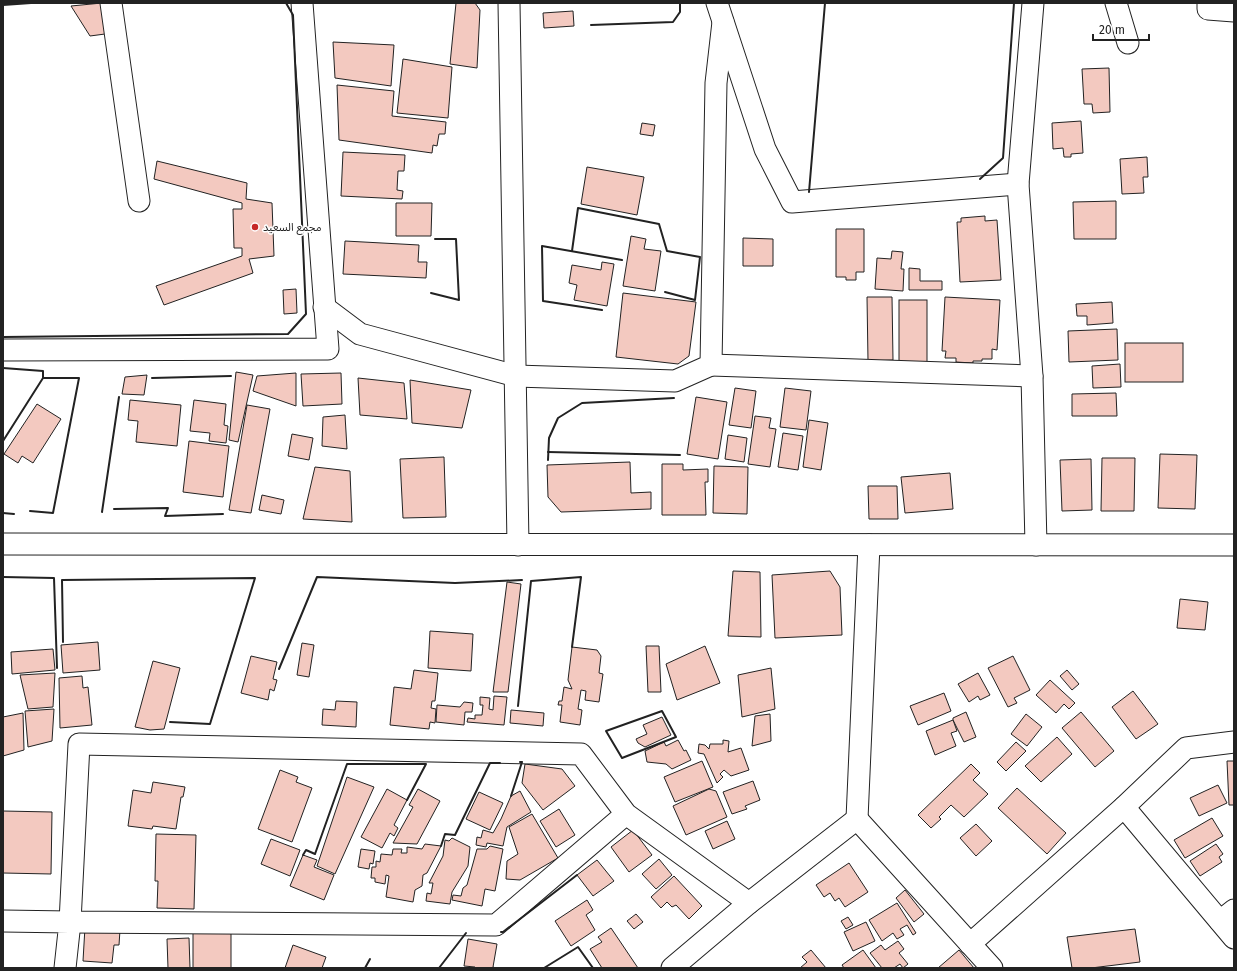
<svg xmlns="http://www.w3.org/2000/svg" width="1237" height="971" font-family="'Fira Sans','Noto Sans Arabic',sans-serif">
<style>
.building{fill:#f3c9c0;stroke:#222}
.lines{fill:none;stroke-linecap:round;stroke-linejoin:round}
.minor-casing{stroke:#222;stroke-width:23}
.minor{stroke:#fff;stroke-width:21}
.wall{stroke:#222;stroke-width:2}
.poi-dot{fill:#c62828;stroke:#fff;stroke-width:1.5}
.labels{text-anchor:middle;stroke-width:3;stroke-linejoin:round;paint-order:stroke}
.poi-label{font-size:11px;fill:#222;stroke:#fff;text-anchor:start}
</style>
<rect width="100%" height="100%" fill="#fff"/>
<g class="building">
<polygon points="102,3 105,34 90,36 71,6"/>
<polygon points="456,3 475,3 480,10 477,68 450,64"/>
<polygon points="573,11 574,26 544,28 543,13"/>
<polygon points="333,42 394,45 391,86 335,78"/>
<polygon points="403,59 452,67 448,118 397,113"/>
<polygon points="1109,68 1110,112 1093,113 1092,104 1084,104 1082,69"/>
<polygon points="337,85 394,91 392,116 446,122 445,134 439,134 437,146 433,145 432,153 339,140"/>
<polygon points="1081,121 1083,153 1071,154 1071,157 1064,157 1063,148 1053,149 1052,123"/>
<polygon points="642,123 655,125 653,136 640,134"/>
<polygon points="343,152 405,155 404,171 398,171 397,190 403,191 402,199 341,196"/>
<polygon points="1147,157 1148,177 1143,177 1144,193 1122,194 1120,159"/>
<polygon points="157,161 247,183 246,199 272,203 274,256 249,259 253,273 164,305 156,286 242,256 242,248 234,248 233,209 242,209 242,203 154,179"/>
<polygon points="587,167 644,177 637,215 581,204"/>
<polygon points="1116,201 1116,239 1074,239 1073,202"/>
<polygon points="396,203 432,203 431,236 396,236"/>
<polygon points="985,216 985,221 997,220 1001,280 960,282 957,222 961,222 961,218"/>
<polygon points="836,229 864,229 864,272 856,272 856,280 846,280 846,277 836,277"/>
<polygon points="631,236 646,239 644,249 661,251 655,291 623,286"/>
<polygon points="743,238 773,239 773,266 743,266"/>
<polygon points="345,241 419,245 418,262 427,262 426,278 343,274"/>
<polygon points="892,251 903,252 901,269 904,269 903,291 875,289 877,258 891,259"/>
<polygon points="602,262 614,264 607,306 574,300 577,285 569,283 572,265 601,270"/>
<polygon points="909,268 920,269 920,281 942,281 942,290 909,290"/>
<polygon points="296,289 297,313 284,314 283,290"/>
<polygon points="623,293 696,302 689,356 678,364 616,357"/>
<polygon points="867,297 892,297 893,360 868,361"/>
<polygon points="945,297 1000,300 997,350 992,349 992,359 982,359 982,361 973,361 973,363 956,362 956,358 945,358 946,351 942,351"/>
<rect x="899" y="300" width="28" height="64"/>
<polygon points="1112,302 1113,323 1087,325 1087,316 1077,316 1076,304"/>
<polygon points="1117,329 1118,360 1069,362 1068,331"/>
<rect x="1125" y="343" width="58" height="39"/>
<polygon points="1120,364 1121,387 1093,388 1092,366"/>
<polygon points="236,372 253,375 238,442 229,440"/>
<polygon points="296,373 296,406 253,391 257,376"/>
<polygon points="341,373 342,404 303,406 301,374"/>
<polygon points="147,375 144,395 122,394 125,377"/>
<polygon points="358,378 404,383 407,419 360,415"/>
<polygon points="410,380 471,390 462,428 412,423"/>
<polygon points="735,388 756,391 751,428 729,425"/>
<polygon points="785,388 811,391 806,430 780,427"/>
<polygon points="1116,393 1117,416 1072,416 1072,394"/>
<polygon points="696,397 727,402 718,459 687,454"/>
<polygon points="130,400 181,405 177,446 136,442 138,421 128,420"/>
<polygon points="194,400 226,404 224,425 228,426 226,443 209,441 210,433 190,431"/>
<polygon points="37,404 61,419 33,463 22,456 18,463 4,454"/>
<polygon points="247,405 270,409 251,513 229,510"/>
<polygon points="345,415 347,449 322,446 323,417"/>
<polygon points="755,416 771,418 769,428 776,429 770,467 748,464"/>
<polygon points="809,420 828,423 821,470 803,467"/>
<polygon points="783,433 803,436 798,470 778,467"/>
<polygon points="292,434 313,438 309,460 288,456"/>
<polygon points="728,435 747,438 744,462 725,459"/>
<polygon points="189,441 229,446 223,497 183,492"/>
<polygon points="1160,454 1197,455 1195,509 1158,508"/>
<polygon points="444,457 446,517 403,518 400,459"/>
<polygon points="1102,458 1135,458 1134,511 1101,511"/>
<polygon points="1091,459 1092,510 1062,511 1060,460"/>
<polygon points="630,462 631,493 651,492 651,509 561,512 548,497 547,465"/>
<polygon points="662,464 683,464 683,470 708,469 708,482 705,482 706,515 662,515"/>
<polygon points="714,466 748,467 747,514 713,513"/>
<polygon points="315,467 350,471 352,522 303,519"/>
<polygon points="950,473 953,509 905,513 901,477"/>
<polygon points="868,486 897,486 898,519 869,519"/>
<polygon points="262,495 284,500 281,514 259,510"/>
<polygon points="733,571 760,572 761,637 728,636"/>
<polygon points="830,571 840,587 842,635 775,638 772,575"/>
<polygon points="507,582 521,584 508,692 493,692"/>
<polygon points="1180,599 1208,602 1205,630 1177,628"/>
<polygon points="430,631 473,634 471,671 428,668"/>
<polygon points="98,642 100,670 63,673 61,645"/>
<polygon points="302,643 314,645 309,677 297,675"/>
<polygon points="646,646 659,646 661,692 648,692"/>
<polygon points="705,646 720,683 677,700 666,664"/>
<polygon points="572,647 597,650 601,656 599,673 603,674 599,702 585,700 586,691 581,690 578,709 582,710 580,725 560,722 562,705 558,705 559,701 562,701 564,687 572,689 568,680"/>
<polygon points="53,649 55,670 12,674 11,652"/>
<polygon points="251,656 277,662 273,679 277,680 274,691 270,689 268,700 241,693"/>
<polygon points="1013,656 1030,690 1014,698 1017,703 1008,707 988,668"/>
<polygon points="153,661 180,668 164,729 150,730 135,727"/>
<polygon points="771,668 775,709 742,717 738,675"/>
<polygon points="414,670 438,673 435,701 432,701 431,708 436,709 435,723 430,722 429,729 390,725 394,687 411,689"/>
<polygon points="1067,670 1079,684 1072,690 1060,676"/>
<polygon points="55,673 53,707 28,709 20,675"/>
<polygon points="978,673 990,695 980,700 978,696 969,702 958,684"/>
<polygon points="82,676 83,688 88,687 92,725 60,728 59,678"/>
<polygon points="1050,680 1075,703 1069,709 1064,704 1056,713 1036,695"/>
<polygon points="1133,691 1158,724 1136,739 1112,707"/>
<polygon points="944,693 951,711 918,725 910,706"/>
<polygon points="494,696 507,697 504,725 467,722 468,718 475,719 475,715 482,715 483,705 480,705 480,697 490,698 489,709 493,710"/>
<polygon points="336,701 357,702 356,727 322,725 323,709 335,710"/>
<polygon points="464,702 473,703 472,712 465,712 464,725 436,722 437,705 460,707"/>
<polygon points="54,709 52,741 28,747 25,711"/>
<polygon points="511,710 544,713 543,726 510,723"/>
<polygon points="966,712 976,737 964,742 953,720 953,718"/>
<polygon points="1081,712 1114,751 1095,767 1062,728"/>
<polygon points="23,713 24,750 3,756 3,717"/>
<polygon points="770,714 771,741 752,746 755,716"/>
<polygon points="1026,714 1042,727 1027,746 1011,734"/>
<polygon points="662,717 671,735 645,747 638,743 636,739 647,734 643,725"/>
<polygon points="953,720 957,731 951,733 956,746 935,755 926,731"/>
<polygon points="1057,737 1072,754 1041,782 1025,766"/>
<polygon points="678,740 684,751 686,750 691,760 672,769 666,764 647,762 645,751 664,742 666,746"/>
<polygon points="723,740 729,741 728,752 741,748 749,770 731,776 724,770 720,774 723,777 717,783 704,754 698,753 699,744 705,745 709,749 710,744 723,744"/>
<polygon points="1016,742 1026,751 1006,771 997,762"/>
<polygon points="702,761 713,787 675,802 664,777"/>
<polygon points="1227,761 1234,761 1234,805 1229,805"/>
<polygon points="525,764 562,769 575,786 543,810 522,783"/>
<polygon points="971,764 980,773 973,780 988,794 964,817 951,805 939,817 941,819 931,828 918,815"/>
<polygon points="280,770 298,777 296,782 312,788 292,842 258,829"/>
<polygon points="347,777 374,787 335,874 317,866"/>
<polygon points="753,781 760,800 745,806 747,809 732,814 723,792"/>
<polygon points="153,782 185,787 183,797 181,797 176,829 153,826 152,829 128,826 133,790 151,793"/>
<polygon points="1218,785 1227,803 1199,816 1190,798"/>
<polygon points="1017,788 1066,833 1047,854 998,808"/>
<polygon points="387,789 407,800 394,825 398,828 394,836 390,833 382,848 361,837"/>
<polygon points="418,789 440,801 417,844 393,843 413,807 409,805"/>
<polygon points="709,789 716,791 727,817 686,835 673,806"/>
<polygon points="520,791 531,812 507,827 503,846 487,843 486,847 476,845 477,837 481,838 483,830 493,833 501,819 511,796"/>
<polygon points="479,792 503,803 490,830 466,819"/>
<polygon points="559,809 575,835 556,847 540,821"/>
<polygon points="3,811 52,812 51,874 3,873"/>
<polygon points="532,814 558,858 520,880 506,879 507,861 518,854 509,827"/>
<polygon points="1212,818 1223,836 1185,858 1174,840"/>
<polygon points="727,821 735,839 713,849 705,831"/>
<polygon points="976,824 992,841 976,856 960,838"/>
<polygon points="633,830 652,855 629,872 611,847"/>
<polygon points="156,834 196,835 194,909 157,908 158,881 155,881"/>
<polygon points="452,838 470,847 468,866 452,892 450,904 426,901 427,893 431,894 433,883 429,883 443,856 445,840 449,841"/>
<polygon points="271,839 300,850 290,876 261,864"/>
<polygon points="425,844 441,846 427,873 423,875 422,886 415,890 413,902 386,897 389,876 386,875 385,884 375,882 375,878 371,878 372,867 376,867 376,861 380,862 381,854 392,855 393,849 402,849 401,853 407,853 407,847 422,849"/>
<polygon points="1216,844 1223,854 1219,857 1222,862 1200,876 1190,861"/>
<polygon points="490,846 503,849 495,891 485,889 482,906 452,900 453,895 461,896 463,888 467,885 477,849 487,849"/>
<polygon points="361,849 375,851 373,864 370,863 369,869 358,867"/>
<polygon points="303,855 317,860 314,867 334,875 324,900 290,886"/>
<polygon points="659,859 672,875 656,889 642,874"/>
<polygon points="597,860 614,881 593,896 577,875"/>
<polygon points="849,863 868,892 845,907 839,898 835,901 830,893 824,897 816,885"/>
<polygon points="674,876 702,906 689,919 676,905 672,907 667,902 661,908 651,897"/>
<polygon points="905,890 924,914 914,922 896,898"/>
<polygon points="587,900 593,910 586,915 595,930 571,946 555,921"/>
<polygon points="897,903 916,933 913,935 907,925 900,929 904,935 897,939 893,933 882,941 869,920"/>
<polygon points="636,914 643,922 634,929 627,921"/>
<polygon points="848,917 853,925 846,929 841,921"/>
<polygon points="866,922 875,941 853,951 844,932"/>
<polygon points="85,927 120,930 119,945 114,945 112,963 83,961"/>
<polygon points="611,928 638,968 602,968 590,949 602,942 598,937"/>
<polygon points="1135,929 1140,962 1091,968 1072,968 1067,937"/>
<rect x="193" y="933" width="38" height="35"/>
<polygon points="189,938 190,968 168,968 167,939"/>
<polygon points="468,939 497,944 493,967 496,968 475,968 475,967 464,966"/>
<polygon points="898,941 904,949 899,953 908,964 903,968 900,964 894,968 882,968 870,953 881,945 885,950"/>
<polygon points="293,945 326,957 322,968 285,968"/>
<polygon points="811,950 826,968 800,968 807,962 802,957"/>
<polygon points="863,950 876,968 844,968 842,965"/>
<polygon points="959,950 974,968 938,968"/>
</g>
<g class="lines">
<defs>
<g id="minor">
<polyline points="111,3 139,201"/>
<polyline points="509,3 518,545"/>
<polyline points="717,3 765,149 792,202 1018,184"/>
<polyline points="1033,3 1018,184 1032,376 1036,545"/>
<polyline points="1116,3 1128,43"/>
<polyline points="1208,3 1208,9 1234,11"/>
<polyline points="324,307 360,334 516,376 675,381 711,365 716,83 723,22"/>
<polyline points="3,350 328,349 302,3"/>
<polyline points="711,365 1032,376"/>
<polyline points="3,544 1234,545"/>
<polyline points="1124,807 1234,938"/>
<polyline points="626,814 581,754 79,744 70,922 496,925 626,814 749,903"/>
<polyline points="857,819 869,545"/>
<polyline points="3,921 70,922 65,968"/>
<polyline points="1220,921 1234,910"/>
<polyline points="970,944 1124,807 1186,748 1234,742"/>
<polyline points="672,968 749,903 857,819 992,968"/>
</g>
</defs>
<use href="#minor" class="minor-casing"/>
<use href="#minor" class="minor"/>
<g class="wall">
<polyline points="3,5 31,3"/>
<polyline points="591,25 673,22 680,12 680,3"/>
<polyline points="980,179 1003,158 1014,3"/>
<polyline points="809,192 825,3"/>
<polyline points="572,251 578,208 659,224 667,251 700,257 695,300 665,292"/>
<polyline points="431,293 459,300 456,239 435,239"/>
<polyline points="602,310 543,301 542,246 622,260"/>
<polyline points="3,337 288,334 306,314 293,15 286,3"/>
<polyline points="3,368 43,371 43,378"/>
<polyline points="152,378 231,376"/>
<polyline points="3,441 43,378 79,378 53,513 30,511"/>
<polyline points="548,452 680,455"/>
<polyline points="548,460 549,438 558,418 582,403 674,398"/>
<polyline points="114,509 168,508 165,516 223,514"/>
<polyline points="102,512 119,397"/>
<polyline points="3,513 14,514"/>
<polyline points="3,577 54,578 57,668"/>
<polyline points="63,642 62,580 255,578 210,724 170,722"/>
<polyline points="279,669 317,577 455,583 522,580"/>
<polyline points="518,706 531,581 581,577 572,647"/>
<polygon points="662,711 676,737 622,758 606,731"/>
<polyline points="511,796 522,762 520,762"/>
<polyline points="441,846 445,834 455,835 490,763 500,763"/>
<polyline points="303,855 306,850 315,854 347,764 426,764 407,800"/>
<polyline points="501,932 503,932 577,875"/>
<polyline points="365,968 370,959"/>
<polyline points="439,968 466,933"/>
<polyline points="544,968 578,947 593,968"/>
</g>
</g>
<circle class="poi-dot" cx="255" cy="227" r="4"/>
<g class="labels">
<g class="poi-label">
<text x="263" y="231">مجمع السعيد</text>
</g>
</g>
<rect width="1237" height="971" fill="none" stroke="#222222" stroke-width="8"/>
<path d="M1093 34v6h56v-6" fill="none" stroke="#222222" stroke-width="2"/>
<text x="1099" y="34" font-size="12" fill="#222222" stroke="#ffffff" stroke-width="3" paint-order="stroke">20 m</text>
</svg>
